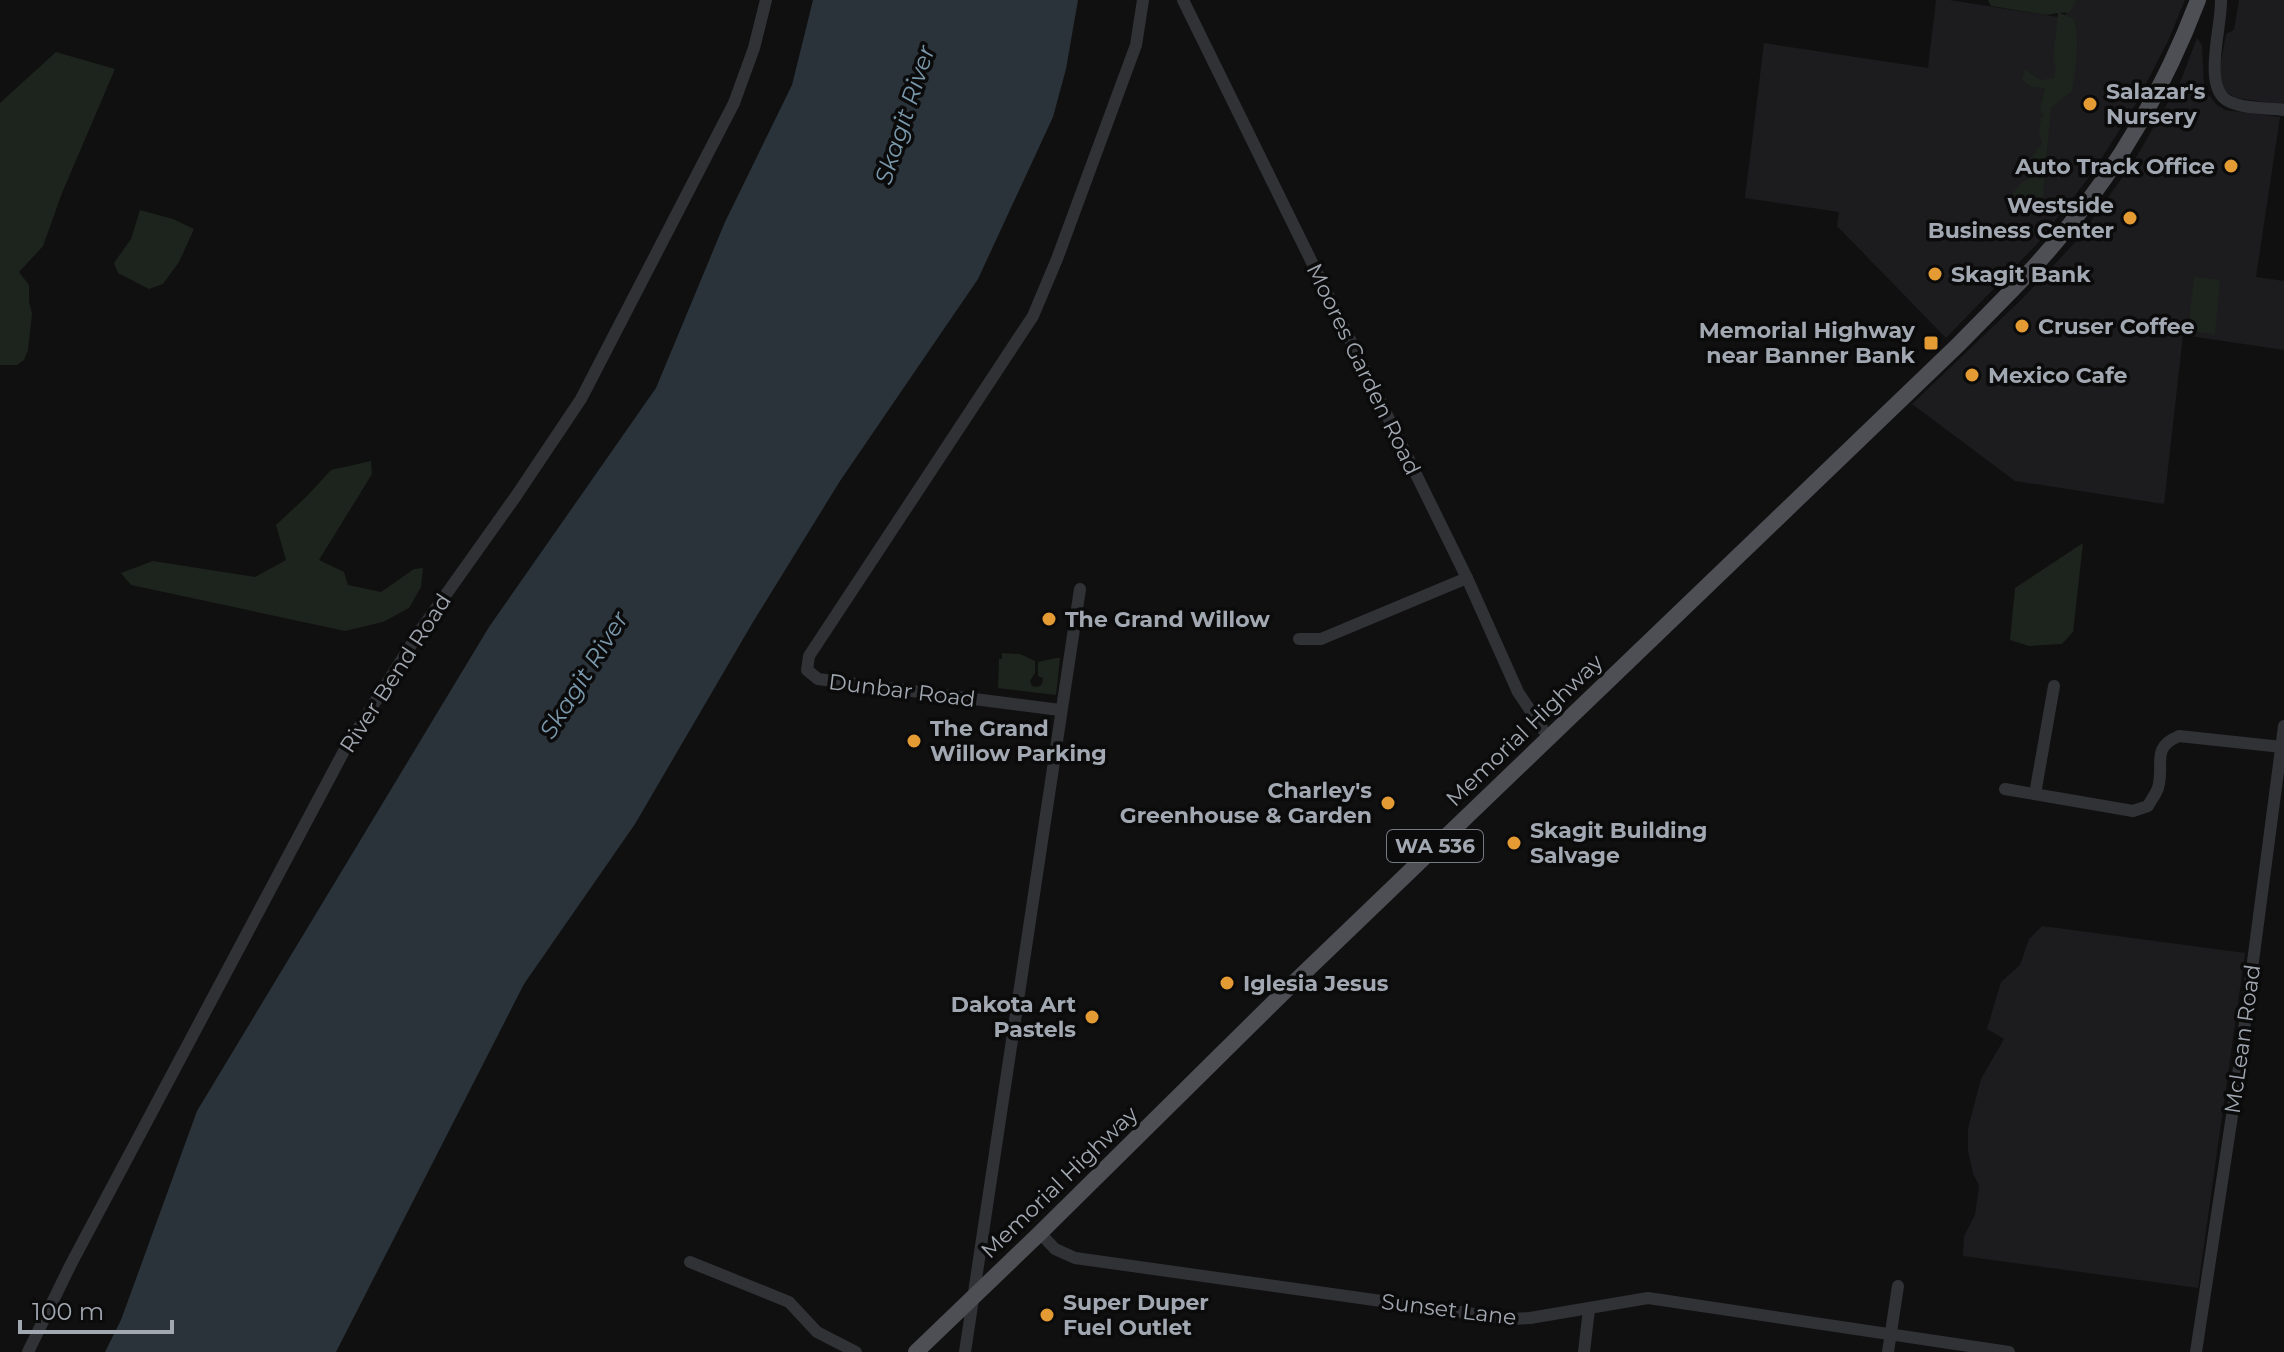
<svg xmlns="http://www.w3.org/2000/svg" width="2284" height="1352" font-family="Montserrat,sans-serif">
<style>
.built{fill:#1c1c1e}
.green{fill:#1d231d}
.water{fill:#2a3339}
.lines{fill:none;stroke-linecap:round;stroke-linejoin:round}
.minor{stroke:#313236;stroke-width:12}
.major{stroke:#4d4f55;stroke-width:16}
.poi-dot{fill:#e59b34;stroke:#0b0b0c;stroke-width:3}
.labels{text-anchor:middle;stroke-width:7;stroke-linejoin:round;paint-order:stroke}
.shield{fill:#0b0b0c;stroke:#757980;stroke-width:2}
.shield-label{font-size:20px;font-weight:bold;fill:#a2a8b1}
.poi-label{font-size:22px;font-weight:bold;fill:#a2a8b1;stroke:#0b0b0c;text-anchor:start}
.street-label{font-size:22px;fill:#a2a8b1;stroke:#0b0b0c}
.water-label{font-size:24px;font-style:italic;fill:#7a98ab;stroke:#0b0b0c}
</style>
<rect width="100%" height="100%" fill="#101011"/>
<g class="built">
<polygon points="1936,0 1949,0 2065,18 2068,0 2185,0 2169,39 2134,107 2093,172 2037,244 1946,338 1837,226 1839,212 1745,198 1764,43 1928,68"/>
<polygon points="2239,0 2284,0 2284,105 2236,98 2222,89 2219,73 2226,34 2234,30"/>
<polygon points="2197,38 2202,45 2204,89 2217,105 2225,110 2280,117 2256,277 2284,281 2284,350 2183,335 2164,504 2015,481 1912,404 2025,296 2079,238 2134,161 2181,80"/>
<polygon points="2042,926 2245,953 2198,1288 1963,1256 1964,1236 1975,1215 1979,1186 1973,1173 1968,1151 1968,1129 1981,1079 2004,1039 1987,1029 2001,982 2020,965 2029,939"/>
</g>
<g class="green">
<path d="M1988 0H2076L2070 12 2060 13 2074 19C2080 42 2076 68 2072 91L2051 108 2042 206 2030 211 2013 206 2011 195 2021 183 2029 179 2031 158 2042 143 2039 132 2041 118 2044 116 2040 110 2045 88 2032 87 2022 80 2025 69 2040 80 2054 78 2056 68 2053 60 2058 13 2046 15 1991 6Z"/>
<polygon points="56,52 115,69 62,193 43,246 19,272 29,285 29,302 32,314 28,350 24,360 17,365 0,365 0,103"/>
<polygon points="140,210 173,219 194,229 179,262 163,284 149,289 118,273 114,263 131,239"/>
<polygon points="2194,277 2220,280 2215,334 2188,331"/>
<polygon points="371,461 372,474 319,560 344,572 348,585 381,592 414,569 423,568 421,587 409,608 383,622 345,631 131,585 121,573 153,561 255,577 286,560 276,525 307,496 331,470"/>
<polygon points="2083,543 2073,632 2062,644 2029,646 2010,640 2015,588"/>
<polygon points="1002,653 1020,654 1035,661 1035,673 1030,681 1032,686 1038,687 1042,684 1043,678 1038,676 1038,662 1056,658 1060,658 1056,695 998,688 999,659 1002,659"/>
</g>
<polygon class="water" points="813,0 1078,0 1066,69 1053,117 978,279 840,481 753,622 635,824 524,984 336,1352 105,1352 121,1320 197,1111 489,627 656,388 725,222 792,85"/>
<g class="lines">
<g class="minor">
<polyline points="1183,0 1467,578 1518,692 1548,737"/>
<path d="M2221 0C2222 26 2202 87 2228 101 2243 109 2267 108 2284 110"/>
<polyline points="1299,639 1321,639 1467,578"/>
<polyline points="1060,710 818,679 807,670 809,656 1033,316 1057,259 1136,45 1143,0"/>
<path d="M2005 789 2133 811 2148 806C2151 800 2156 794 2158 788 2165 764 2150 748 2179 736L2282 747"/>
<polyline points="2035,794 2054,686"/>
<polyline points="1040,1233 1055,1249 1075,1258 1510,1319 1530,1318 1648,1298 2009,1352"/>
<polyline points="690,1262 789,1302 817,1332 856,1352"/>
<polyline points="28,1352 71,1264 344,751 420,631 516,496 581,399 734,103 754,48 766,0"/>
<polyline points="965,1352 1080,589"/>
<polyline points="1584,1352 1589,1309"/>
<polyline points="1888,1352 1898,1286"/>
<polyline points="2196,1352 2237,1083 2284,726"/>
</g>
<path class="major" d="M916 1352 1040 1233 1281 995 1959 344C1995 307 2032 272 2064 232 2121 163 2166 84 2198 0"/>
</g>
<g class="poi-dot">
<circle cx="2090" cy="104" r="8"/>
<circle cx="2231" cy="166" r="8"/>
<circle cx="2130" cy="218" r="8"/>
<circle cx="1935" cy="274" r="8"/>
<circle cx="2022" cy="326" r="8"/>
<rect x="1923" y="335" width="16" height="16" rx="4"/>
<circle cx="1972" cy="375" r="8"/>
<circle cx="1049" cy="619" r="8"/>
<circle cx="914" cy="741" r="8"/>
<circle cx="1388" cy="803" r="8"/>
<circle cx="1514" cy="843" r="8"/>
<circle cx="1227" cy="983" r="8"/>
<circle cx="1092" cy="1017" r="8"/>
<circle cx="1047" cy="1315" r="8"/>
</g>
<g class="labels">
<rect class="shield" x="1387" y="830" width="96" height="32" rx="6"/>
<g class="shield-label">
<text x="1435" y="853">WA 536</text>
</g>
<g class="poi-label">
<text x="2106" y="99">Salazar's<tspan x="2106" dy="25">Nursery</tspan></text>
<text x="2215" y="174" text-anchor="end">Auto Track Office</text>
<text x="2114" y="213" text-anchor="end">Westside<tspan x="2114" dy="25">Business Center</tspan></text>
<text x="1951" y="282">Skagit Bank</text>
<text x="2038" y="334">Cruser Coffee</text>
<text x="1915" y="338" text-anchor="end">Memorial Highway<tspan x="1915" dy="25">near Banner Bank</tspan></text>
<text x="1988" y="383">Mexico Cafe</text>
<text x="1065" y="627">The Grand Willow</text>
<text x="930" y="736">The Grand<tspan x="930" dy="25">Willow Parking</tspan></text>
<text x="1372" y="798" text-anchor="end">Charley's<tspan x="1372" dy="25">Greenhouse &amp; Garden</tspan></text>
<text x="1530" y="838">Skagit Building<tspan x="1530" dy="25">Salvage</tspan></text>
<text x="1243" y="991">Iglesia Jesus</text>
<text x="1076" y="1012" text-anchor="end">Dakota Art<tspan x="1076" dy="25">Pastels</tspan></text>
<text x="1063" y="1310">Super Duper<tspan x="1063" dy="25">Fuel Outlet</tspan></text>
</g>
<g class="street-label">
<text transform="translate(1364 369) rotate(64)" y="8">Moores Garden Road</text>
<text transform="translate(395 673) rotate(-57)" y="8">River Bend Road</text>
<text transform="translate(902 690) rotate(7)" y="8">Dunbar Road</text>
<text transform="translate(1524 730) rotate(-44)" y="8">Memorial Highway</text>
<text transform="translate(2242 1039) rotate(-82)" y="8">McLean Road</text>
<text transform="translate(1059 1182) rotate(-44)" y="8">Memorial Highway</text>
<text transform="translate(1449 1309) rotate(7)" y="8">Sunset Lane</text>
</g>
<g class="water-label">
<text transform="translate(905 115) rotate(-72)" y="8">Skagit River</text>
<text transform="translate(584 675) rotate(-58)" y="8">Skagit River</text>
</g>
</g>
<path d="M20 1320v12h152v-12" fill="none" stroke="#a2a8b1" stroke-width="4"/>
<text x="32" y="1320" font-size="24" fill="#a2a8b1" stroke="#0b0b0c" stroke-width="6" paint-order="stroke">100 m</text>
</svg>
